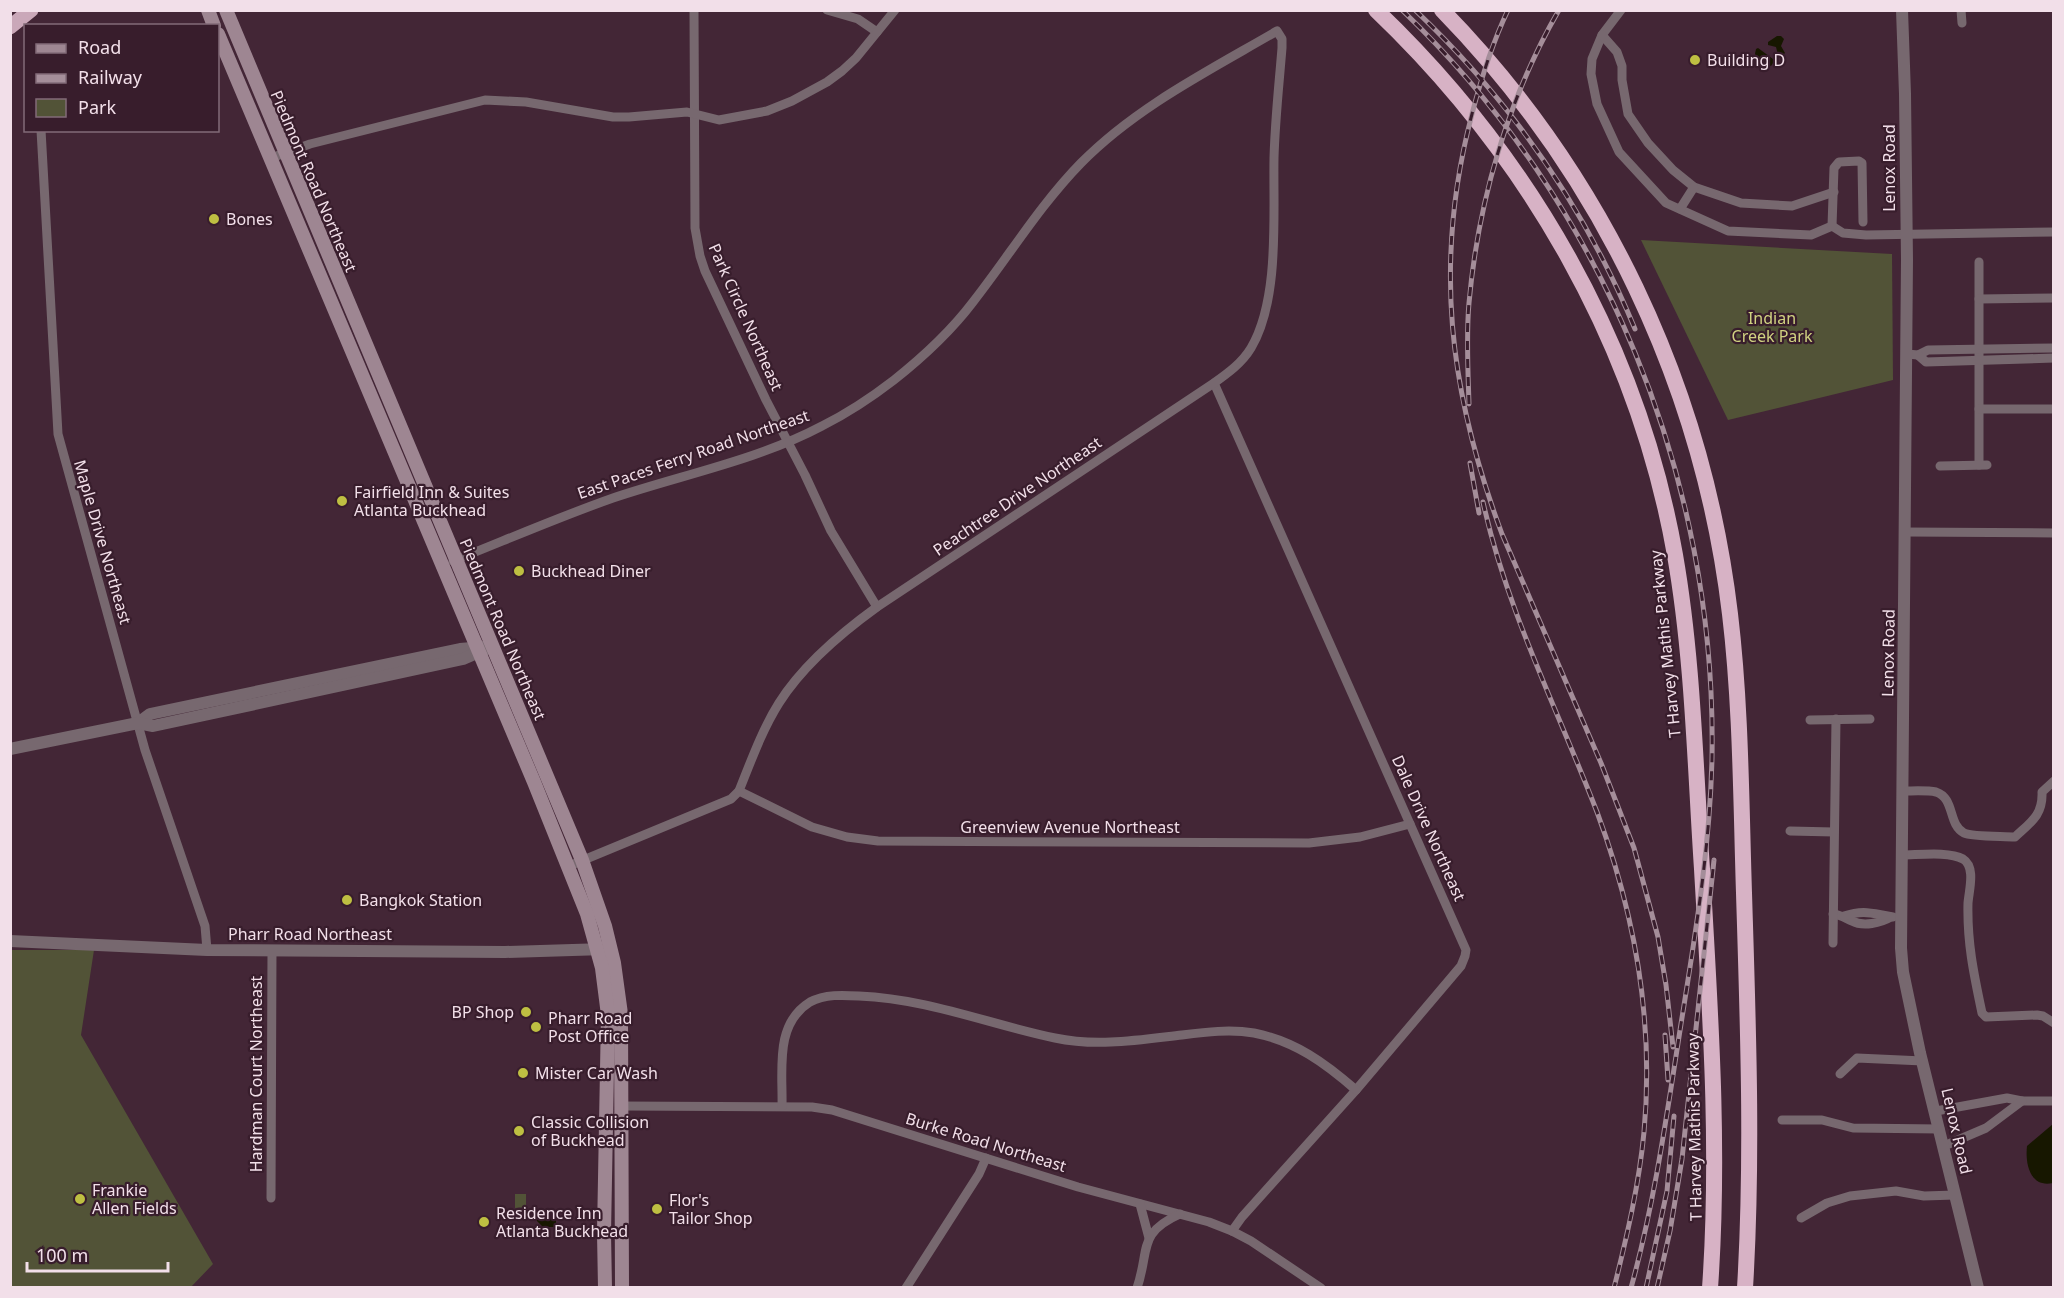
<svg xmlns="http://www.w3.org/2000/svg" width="2064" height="1298" font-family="'Noto Sans',sans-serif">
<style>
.green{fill:#525337}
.water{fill:#171700}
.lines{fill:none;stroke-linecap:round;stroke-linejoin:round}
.minor{stroke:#77686f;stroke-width:9}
.tertiary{stroke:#77686f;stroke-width:12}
.secondary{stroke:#9e8692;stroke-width:14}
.trunk{stroke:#caa8b9;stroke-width:15}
.motorway{stroke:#d7b2c5;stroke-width:16}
.rail-casing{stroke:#a58e9a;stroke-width:5}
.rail{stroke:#381d2c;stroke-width:3;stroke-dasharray:9;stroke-linecap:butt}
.poi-dot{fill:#bebf42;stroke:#381d2c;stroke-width:2}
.labels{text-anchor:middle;stroke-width:4.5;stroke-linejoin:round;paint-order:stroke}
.poi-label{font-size:16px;fill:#f2dfe9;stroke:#381d2c;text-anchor:start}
.street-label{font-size:16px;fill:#f2dfe9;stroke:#381d2c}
.park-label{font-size:16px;fill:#d0d281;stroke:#381d2c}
</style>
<rect width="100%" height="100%" fill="#432636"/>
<g class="green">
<polygon points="1641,240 1892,254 1893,380 1728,420"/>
<polygon points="11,950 94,950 81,1035 213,1264 191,1287 11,1287"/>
<polygon points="515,1194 526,1194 526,1207 515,1208"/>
</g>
<g class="water">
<polygon points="1777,36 1781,36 1784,39 1781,46 1785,53 1781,57 1778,55 1776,47 1768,45 1768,42"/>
<path d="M1758 48 1773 59V63L1771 66C1763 63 1759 61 1755 54L1756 49Z"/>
<path d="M2053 1124V1183C2030 1188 2025 1164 2027 1146Z"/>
<polygon points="541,1215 546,1218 556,1218 556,1227 543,1227 536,1220"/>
</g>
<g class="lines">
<g class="minor">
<polyline points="694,10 695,228 700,256 705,271 766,400 805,475 831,531 877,607"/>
<polyline points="827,10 858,19 877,32"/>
<polyline points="1621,10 1602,35 1592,59 1591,74 1597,104 1619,152 1666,203 1728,231 1811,235 1832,226 1843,233 1866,235 2054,232"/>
<polyline points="1961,10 1962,23"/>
<polyline points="1602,35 1617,52 1622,66 1622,80 1628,114 1648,143 1673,170 1694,187 1741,203 1792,206 1834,192"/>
<polyline points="41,130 58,434 145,750 205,926 207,950"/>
<polyline points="271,158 310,144 485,100 526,102 613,117 629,117 687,112 719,120 767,111 792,101 827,82 842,71 856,58 895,10"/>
<polyline points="1680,209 1694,187"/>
<polyline points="1832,226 1834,168 1839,162 1859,161 1862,163 1863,222"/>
<polyline points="1979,262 1979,465"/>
<polyline points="1979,299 2054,298"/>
<polyline points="1907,354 1918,355 1928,350 2054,348"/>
<polyline points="1918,355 1926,362 2054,358"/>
<polyline points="1214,383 1466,950 1465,956 1461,966 1356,1090 1242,1217 1232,1231"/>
<polyline points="1979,409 2054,409"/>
<polyline points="1940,466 1987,465"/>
<polyline points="1906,532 2054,533"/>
<path d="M453 561C506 540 559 517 613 498 681 475 758 460 822 426 848 413 872 397 894 380 923 357 951 331 973 302 1009 256 1040 205 1081 163 1136 107 1210 70 1277 31L1282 39V48C1279 85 1275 121 1274 158 1273 214 1280 299 1251 348 1242 363 1228 373 1214 383L877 607C841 633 803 665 779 703 762 730 751 761 739 791L731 799 569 866"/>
<polyline points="1810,720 1870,719"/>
<polyline points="739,791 812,827 847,837 878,841 1309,843 1360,837 1410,824"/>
<path d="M1903 791C1913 791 1927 790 1936 792 1955 798 1948 825 1964 833 1972 837 2004 836 2015 837 2031 822 2043 815 2042 792L2054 781"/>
<polyline points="1790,831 1834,832"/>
<path d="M1902 855C1918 855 1949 851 1963 859 1976 867 1969 890 1968 903 1967 943 1974 975 1982 1013L1986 1017 2037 1015 2043 1016 2054 1023"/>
<path d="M1833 914C1841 915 1845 918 1852 921 1863 927 1881 923 1891 917"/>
<path d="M1844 916C1865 909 1873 914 1893 917"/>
<polyline points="1833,943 1836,719"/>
<polyline points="1840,1074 1857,1058 1923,1061"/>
<polyline points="622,1106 812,1107 832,1110 1078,1187 1209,1222 1232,1231 1251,1241 1321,1288"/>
<path d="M782 1106C783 1071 774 1024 810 1002 825 994 843 995 859 996 929 999 988 1024 1055 1038 1097 1047 1139 1040 1182 1035 1206 1032 1230 1029 1254 1033 1295 1041 1325 1063 1356 1090"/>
<polyline points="1936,1111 2007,1098 2022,1101 2054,1101"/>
<polyline points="1782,1120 1822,1120 1853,1128 1940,1129"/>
<polyline points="1944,1146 1986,1128 2022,1101"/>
<polyline points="271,1198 272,950"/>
<polyline points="1140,1204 1149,1238"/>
<polyline points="1801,1218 1827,1203 1850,1196 1896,1191 1924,1196 1955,1195"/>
<polyline points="906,1288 979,1174 986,1158"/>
<path d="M1137 1288C1150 1250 1137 1233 1180 1214"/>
</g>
<g class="tertiary">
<polyline points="1902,10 1905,94 1907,260 1901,948 1903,972 1920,1053 1978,1288"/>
<polyline points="138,723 150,714 460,649 484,647"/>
<polyline points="10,749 138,723 153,726 463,659 486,649"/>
<polyline points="10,941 207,950 505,952 605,949"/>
</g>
<g class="secondary">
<polyline points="208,10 214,26"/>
<polyline points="226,10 582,860 605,926 614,963 621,1014 622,1288"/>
<polyline points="218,34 534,782 587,914 602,968 608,1015 604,1233 605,1288"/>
</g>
<polyline class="trunk" points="10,27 31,10"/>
<g class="motorway">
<path d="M1376 10C1529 156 1638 345 1675 555 1693 658 1695 764 1702 869 1710 1009 1720 1148 1710 1288"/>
<path d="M1442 10C1602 174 1703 386 1730 614 1741 706 1741 800 1744 893 1748 1024 1753 1156 1745 1288"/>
</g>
<defs>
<g id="rail">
<path d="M1402 10C1604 203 1717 479 1712 758 1710 848 1695 936 1681 1024 1667 1113 1655 1201 1631 1288"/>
<path d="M1415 10C1510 100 1585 208 1635 329"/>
<path d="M1508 10C1492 44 1481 79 1472 114 1433 262 1449 392 1502 534L1601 763 1634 848 1658 937 1666 985 1673 1047"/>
<path d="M1469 404C1468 370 1466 336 1469 303 1478 202 1508 98 1559 10"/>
<polyline points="1470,463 1479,513"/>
<path d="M1483 502C1507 611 1557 708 1597 812 1635 914 1654 1023 1644 1132 1639 1185 1627 1236 1614 1288"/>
<polyline points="1665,1035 1668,1080"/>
<polyline points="1646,1288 1667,1191 1674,1116"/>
<polyline points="1657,1288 1670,1231 1682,1159 1714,860"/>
</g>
</defs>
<use href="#rail" class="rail-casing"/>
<use href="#rail" class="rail"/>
</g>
<g class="poi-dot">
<circle cx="1695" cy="60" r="6"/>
<circle cx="214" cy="219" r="6"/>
<circle cx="342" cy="501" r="6"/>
<circle cx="519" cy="571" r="6"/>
<circle cx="347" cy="900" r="6"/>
<circle cx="526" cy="1012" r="6"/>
<circle cx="536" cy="1027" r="6"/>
<circle cx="523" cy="1073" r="6"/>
<circle cx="519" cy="1131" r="6"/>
<circle cx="80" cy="1199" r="6"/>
<circle cx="657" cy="1209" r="6"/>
<circle cx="484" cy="1222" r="6"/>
</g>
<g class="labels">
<g class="poi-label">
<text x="1707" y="66">Building D</text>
<text x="226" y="225">Bones</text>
<text x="354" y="498">Fairfield Inn &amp; Suites<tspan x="354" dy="18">Atlanta Buckhead</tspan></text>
<text x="531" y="577">Buckhead Diner</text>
<text x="359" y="906">Bangkok Station</text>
<text x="514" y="1018" text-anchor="end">BP Shop</text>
<text x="548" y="1024">Pharr Road<tspan x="548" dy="18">Post Office</tspan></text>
<text x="535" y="1079">Mister Car Wash</text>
<text x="531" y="1128">Classic Collision<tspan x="531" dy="18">of Buckhead</tspan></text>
<text x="92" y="1196">Frankie<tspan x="92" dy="18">Allen Fields</tspan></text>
<text x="669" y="1206">Flor's<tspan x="669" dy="18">Tailor Shop</tspan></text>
<text x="496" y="1219">Residence Inn<tspan x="496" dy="18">Atlanta Buckhead</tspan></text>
</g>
<g class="street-label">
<text transform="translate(1889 168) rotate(-90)" y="6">Lenox Road</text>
<text transform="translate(314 181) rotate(67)" y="6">Piedmont Road Northeast</text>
<text transform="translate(746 317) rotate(66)" y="6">Park Circle Northeast</text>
<text transform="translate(693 454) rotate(-19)" y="6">East Paces Ferry Road Northeast</text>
<text transform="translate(1017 496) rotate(-34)" y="6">Peachtree Drive Northeast</text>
<text transform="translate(103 542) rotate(74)" y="6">Maple Drive Northeast</text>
<text transform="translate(503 629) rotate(67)" y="6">Piedmont Road Northeast</text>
<text transform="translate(1665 644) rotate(-96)" y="6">T Harvey Mathis Parkway</text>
<text transform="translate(1888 653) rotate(-89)" y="6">Lenox Road</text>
<text x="1070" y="833">Greenview Avenue Northeast</text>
<text transform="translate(1429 828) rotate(66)" y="6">Dale Drive Northeast</text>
<text x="310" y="940">Pharr Road Northeast</text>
<text transform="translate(256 1074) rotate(-90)" y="6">Hardman Court Northeast</text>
<text transform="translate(1694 1127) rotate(-91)" y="6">T Harvey Mathis Parkway</text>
<text transform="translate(1957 1131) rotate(77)" y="6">Lenox Road</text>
<text transform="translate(986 1142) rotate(17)" y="6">Burke Road Northeast</text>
</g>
<g class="park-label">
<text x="1772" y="324">Indian<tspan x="1772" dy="18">Creek Park</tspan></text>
</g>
</g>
<rect width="2064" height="1298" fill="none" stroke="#f2dfe9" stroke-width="24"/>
<rect x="24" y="24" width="195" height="108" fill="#381d2c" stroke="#826b78" stroke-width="1.5"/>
<rect x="36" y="44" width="30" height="9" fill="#9e8692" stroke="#826b78" stroke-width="1.5"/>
<text x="78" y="54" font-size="18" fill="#f2dfe9">Road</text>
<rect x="36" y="74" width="30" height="9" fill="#a58e9a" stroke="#826b78" stroke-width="1.5"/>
<text x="78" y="84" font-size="18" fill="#f2dfe9">Railway</text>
<rect x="36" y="99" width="30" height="18" fill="#525337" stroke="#826b78" stroke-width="1.5"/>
<text x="78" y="114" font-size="18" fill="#f2dfe9">Park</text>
<path d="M27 1262v9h141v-9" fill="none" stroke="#f2dfe9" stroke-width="3"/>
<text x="36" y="1262" font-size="18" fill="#f2dfe9" stroke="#381d2c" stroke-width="4.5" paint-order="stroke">100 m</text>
</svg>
